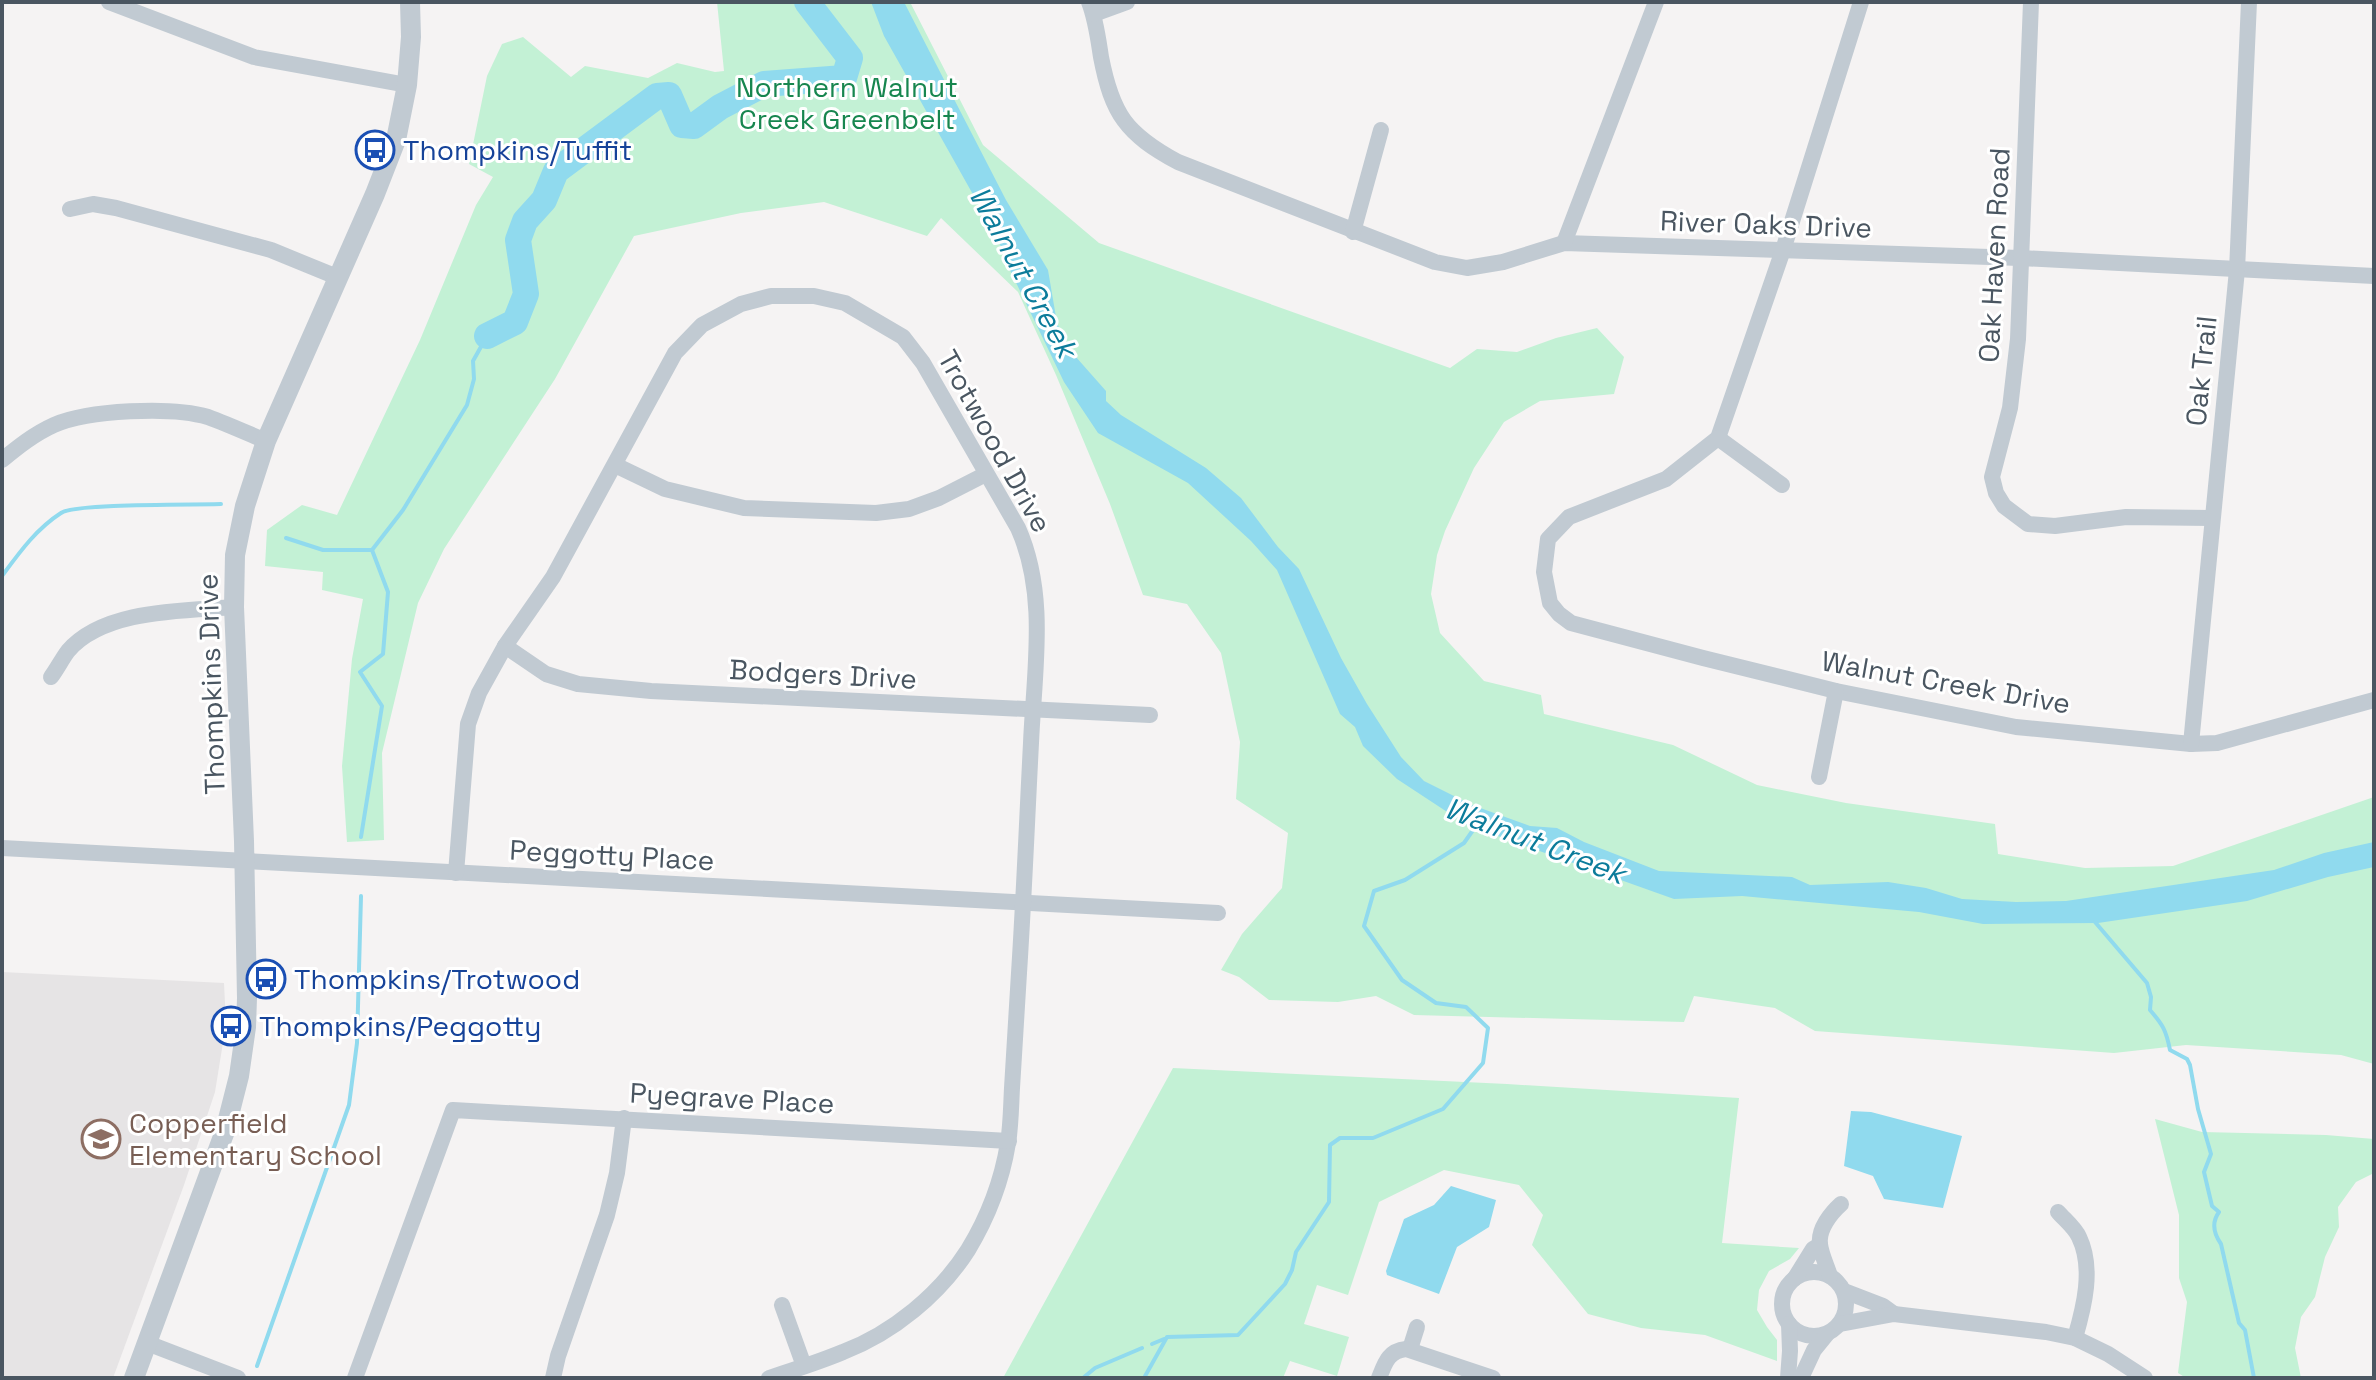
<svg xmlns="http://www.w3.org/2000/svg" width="2376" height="1380" font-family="'Space Grotesk',sans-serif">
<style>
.education{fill:#e6e4e5}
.green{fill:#c3f1d5}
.water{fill:#90daee}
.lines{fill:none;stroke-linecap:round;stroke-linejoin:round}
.stream{stroke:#90daee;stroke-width:4}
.river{stroke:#90daee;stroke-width:26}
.minor{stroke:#c1cad2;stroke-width:16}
.tertiary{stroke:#c1cad2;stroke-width:20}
.labels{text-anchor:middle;stroke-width:6;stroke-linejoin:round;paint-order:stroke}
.park-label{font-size:28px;fill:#17864f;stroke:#fff}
.transit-label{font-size:28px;fill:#164399;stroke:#fff;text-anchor:start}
.street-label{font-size:28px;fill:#4a5661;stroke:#fff}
.education-label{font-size:28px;fill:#785e54;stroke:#fff;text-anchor:start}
.water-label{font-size:30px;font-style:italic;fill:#0c7c9b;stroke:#fff}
</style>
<rect width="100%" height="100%" fill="#f5f3f3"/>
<polygon class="education" points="2,972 224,983 226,1024 215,1092 184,1185 113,1378 2,1378"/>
<g class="green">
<polygon points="717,2 910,2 983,145 1099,243 1450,368 1477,349 1517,352 1556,338 1597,328 1624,357 1614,394 1540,401 1504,422 1474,468 1445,531 1437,555 1431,594 1440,633 1484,681 1541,695 1544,714 1673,745 1757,785 1846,803 1995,824 1998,854 2085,868 2173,866 2374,797 2374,1064 2341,1055 2186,1045 2114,1053 1815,1031 1775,1008 1694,996 1684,1022 1414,1015 1376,996 1338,1002 1269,1000 1239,977 1221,970 1242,934 1282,888 1288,833 1236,799 1240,742 1221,653 1187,604 1143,595 1110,504 1056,375 1018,292 941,218 927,236 824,202 741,213 634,236 555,379 444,549 418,603 382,753 384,840 347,842 342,766 352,659 363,599 322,590 323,572 265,566 267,530 302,505 337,515 420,340 476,205 493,177 469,164 487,76 502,44 523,37 571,77 585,66 648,78 677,63 715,72 724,71"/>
<polygon points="1173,1068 1507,1084 1739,1098 1722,1243 1799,1248 1790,1259 1769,1271 1759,1290 1757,1310 1767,1327 1777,1340 1777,1361 1705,1335 1641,1328 1588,1314 1532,1245 1543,1215 1519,1185 1444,1170 1379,1202 1348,1295 1317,1285 1304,1324 1349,1337 1337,1376 1290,1361 1283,1378 1003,1378"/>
<polygon points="2155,1119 2202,1132 2326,1135 2374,1139 2374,1173 2356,1182 2338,1207 2339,1227 2325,1257 2315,1297 2301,1317 2295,1348 2301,1378 2186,1378 2178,1373 2187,1302 2179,1278 2179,1215"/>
</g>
<g class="water">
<polygon points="871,2 904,2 1006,200 1048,270 1057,323 1068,348 1106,391 1106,401 1121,415 1206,468 1241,498 1278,547 1299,569 1341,658 1367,704 1401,757 1424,781 1472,805 1530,826 1557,828 1584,842 1659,871 1792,877 1810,885 1888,882 1926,888 1962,899 2016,902 2066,901 2274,870 2324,853 2374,842 2374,867 2328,877 2247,901 2098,923 1983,924 1919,912 1742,896 1674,899 1467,825 1397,779 1363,746 1355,727 1340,714 1277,570 1251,541 1188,483 1098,433 1064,382 1009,268 998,239 884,36"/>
<polygon points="1851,1111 1871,1112 1962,1136 1943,1208 1884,1199 1873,1176 1844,1166"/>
<polygon points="1451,1186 1496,1200 1489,1227 1457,1247 1439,1294 1387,1275 1386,1271 1404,1219 1434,1205"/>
</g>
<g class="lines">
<g class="stream">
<polyline points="286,538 323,550 372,550 403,510 467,405 474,379 473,361 487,336"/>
<path d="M2 576C19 553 36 529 61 513 75 503 195 505 221 504"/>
<polyline points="361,837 382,706 360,672 383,654 388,592 372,550"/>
<path d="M2095 922 2147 983 2151 997 2150 1010C2163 1025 2166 1030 2170 1050L2187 1059 2190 1065 2198 1109 2211 1154 2204 1172 2212 1206 2219 1212C2211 1223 2214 1234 2221 1244L2239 1323 2245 1330 2254 1378"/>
<polyline points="1152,1344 1164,1339"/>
<polyline points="257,1366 349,1105 357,1043 361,896"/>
<polyline points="1083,1378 1095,1368 1142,1348"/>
<polyline points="1144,1378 1167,1337 1238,1335 1285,1284 1292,1270 1296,1252 1329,1202 1330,1145 1340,1138 1373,1138 1443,1109 1483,1063 1488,1028 1466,1007 1436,1003 1402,980 1364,926 1374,891 1405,880 1464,843 1478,823"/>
</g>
<polyline class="river" points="487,336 515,322 526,294 518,240 525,221 544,200 556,171 657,96 669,95 682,125 694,126 720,107 764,84 844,78 850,58 807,2"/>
<g class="minor">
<polyline points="109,2 254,57 407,85"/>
<path d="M1089 2C1096 20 1098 38 1101 57 1112 114 1126 134 1178 162L1435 262 1467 268 1503 262 1564 243 2020 258 2374 276"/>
<polyline points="1861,2 1783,250 1718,438 1666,479 1569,517 1548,539 1544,572 1550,603 1559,614 1571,623 1703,658 1836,691 2016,727 2191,744 2217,743 2374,700"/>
<polyline points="2031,2 2018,339 2010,408 1992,477 1996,493 2004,506 2028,524 2055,526 2126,517 2212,518"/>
<polyline points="1094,14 1127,2"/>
<polyline points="70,209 93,204 116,208 271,250 337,277"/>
<polyline points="1353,232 1381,130"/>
<polyline points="1564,243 1656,2"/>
<polyline points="1718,438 1782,485"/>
<path d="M2 460C18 447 34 434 54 425 88 410 171 406 208 417 227 424 247 433 266 441"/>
<polyline points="615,465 665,489 744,508 876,513 909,509 939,498 986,474"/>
<polyline points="505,646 546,674 578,684 651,691 1150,715"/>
<path d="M51 677C57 669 62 659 68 651 104 609 184 611 234 607"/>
<polyline points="2191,744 2237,270 2249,2"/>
<polyline points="1819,777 1836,691"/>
<polyline points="2,848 1218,913"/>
<path d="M456 873 468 724 479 693 505 646 553 577 675 353 702 325 741 304 771 296H814L845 303 903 337 923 363 1018 528C1048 595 1034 671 1031 743 1027 820 1024 896 1019 973 1017 1011 1014 1050 1012 1088 1011 1106 1011 1125 1008 1143 1002 1180 988 1217 968 1250 940 1294 893 1333 843 1352 819 1362 794 1370 769 1378"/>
<path d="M2058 1212C2065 1220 2075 1228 2079 1237 2094 1268 2084 1307 2075 1338"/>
<circle cx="1814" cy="1304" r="32"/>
<path d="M1830 1276C1827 1266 1821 1254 1820 1244 1818 1229 1831 1213 1841 1204"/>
<polyline points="1795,1278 1813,1249 1820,1245"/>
<polyline points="1844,1291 1883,1306 1894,1314"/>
<polyline points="782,1305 804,1366"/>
<polyline points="1840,1324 1894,1314 2046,1332 2075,1338 2108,1354 2145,1378"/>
<polyline points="147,1343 238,1378"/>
<polyline points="1410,1349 1417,1327"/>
<polyline points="355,1378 453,1110 1009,1141"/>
<polyline points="553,1378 558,1356 607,1215 617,1173 624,1118"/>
<path d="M1379 1378C1385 1363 1388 1351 1406 1349L1493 1378"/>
<polyline points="1788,1378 1790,1351 1789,1324"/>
<polyline points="1801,1378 1814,1350 1827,1334"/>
</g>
<polyline class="tertiary" points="134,1378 225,1131 239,1076 246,1027 247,998 244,841 234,607 235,555 245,506 266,441 375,194 396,140 407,85 411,37 410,2"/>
</g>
<defs>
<symbol id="bus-ring" viewBox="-11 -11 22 22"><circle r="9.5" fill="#fff" stroke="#1a4fb4" stroke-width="1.5"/><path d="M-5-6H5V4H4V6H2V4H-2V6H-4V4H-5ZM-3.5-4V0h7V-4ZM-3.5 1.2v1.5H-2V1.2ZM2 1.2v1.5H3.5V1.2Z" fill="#1a4fb4"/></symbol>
<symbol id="school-ring" viewBox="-11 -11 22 22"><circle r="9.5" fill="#fff" stroke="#8d6e63" stroke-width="1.5"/><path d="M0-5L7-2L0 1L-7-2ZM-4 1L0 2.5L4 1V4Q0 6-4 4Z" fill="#8d6e63"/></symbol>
</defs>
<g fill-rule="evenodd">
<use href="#bus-ring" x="353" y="128" width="44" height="44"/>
<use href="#bus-ring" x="244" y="957" width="44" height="44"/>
<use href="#bus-ring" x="209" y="1004" width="44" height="44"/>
<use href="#school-ring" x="79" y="1117" width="44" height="44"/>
</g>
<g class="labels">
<g class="park-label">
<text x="847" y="97">Northern Walnut<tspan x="847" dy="32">Creek Greenbelt</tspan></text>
</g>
<g class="transit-label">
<text x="403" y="160">Thompkins/Tuffit</text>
<text x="294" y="989">Thompkins/Trotwood</text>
<text x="259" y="1036">Thompkins/Peggotty</text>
</g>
<g class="street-label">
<text transform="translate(1766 224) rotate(2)" y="10">River Oaks Drive</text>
<text transform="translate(1994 255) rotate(-87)" y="10">Oak Haven Road</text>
<text transform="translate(2201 371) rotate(-84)" y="10">Oak Trail</text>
<text transform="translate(995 441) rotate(61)" y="10">Trotwood Drive</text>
<text transform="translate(823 674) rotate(3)" y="10">Bodgers Drive</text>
<text transform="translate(1946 682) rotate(10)" y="10">Walnut Creek Drive</text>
<text transform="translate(211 684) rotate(-92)" y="10">Thompkins Drive</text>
<text transform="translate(612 855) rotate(3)" y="10">Peggotty Place</text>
<text transform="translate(732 1098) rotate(3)" y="10">Pyegrave Place</text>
</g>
<g class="education-label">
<text x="129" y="1133">Copperfield<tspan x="129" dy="32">Elementary School</tspan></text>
</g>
<g class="water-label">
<text transform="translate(1023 272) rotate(61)" y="10">Walnut Creek</text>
<text transform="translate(1535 841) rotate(21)" y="10">Walnut Creek</text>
</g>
</g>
<rect width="2376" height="1380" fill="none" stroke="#4a5661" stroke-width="8"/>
</svg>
